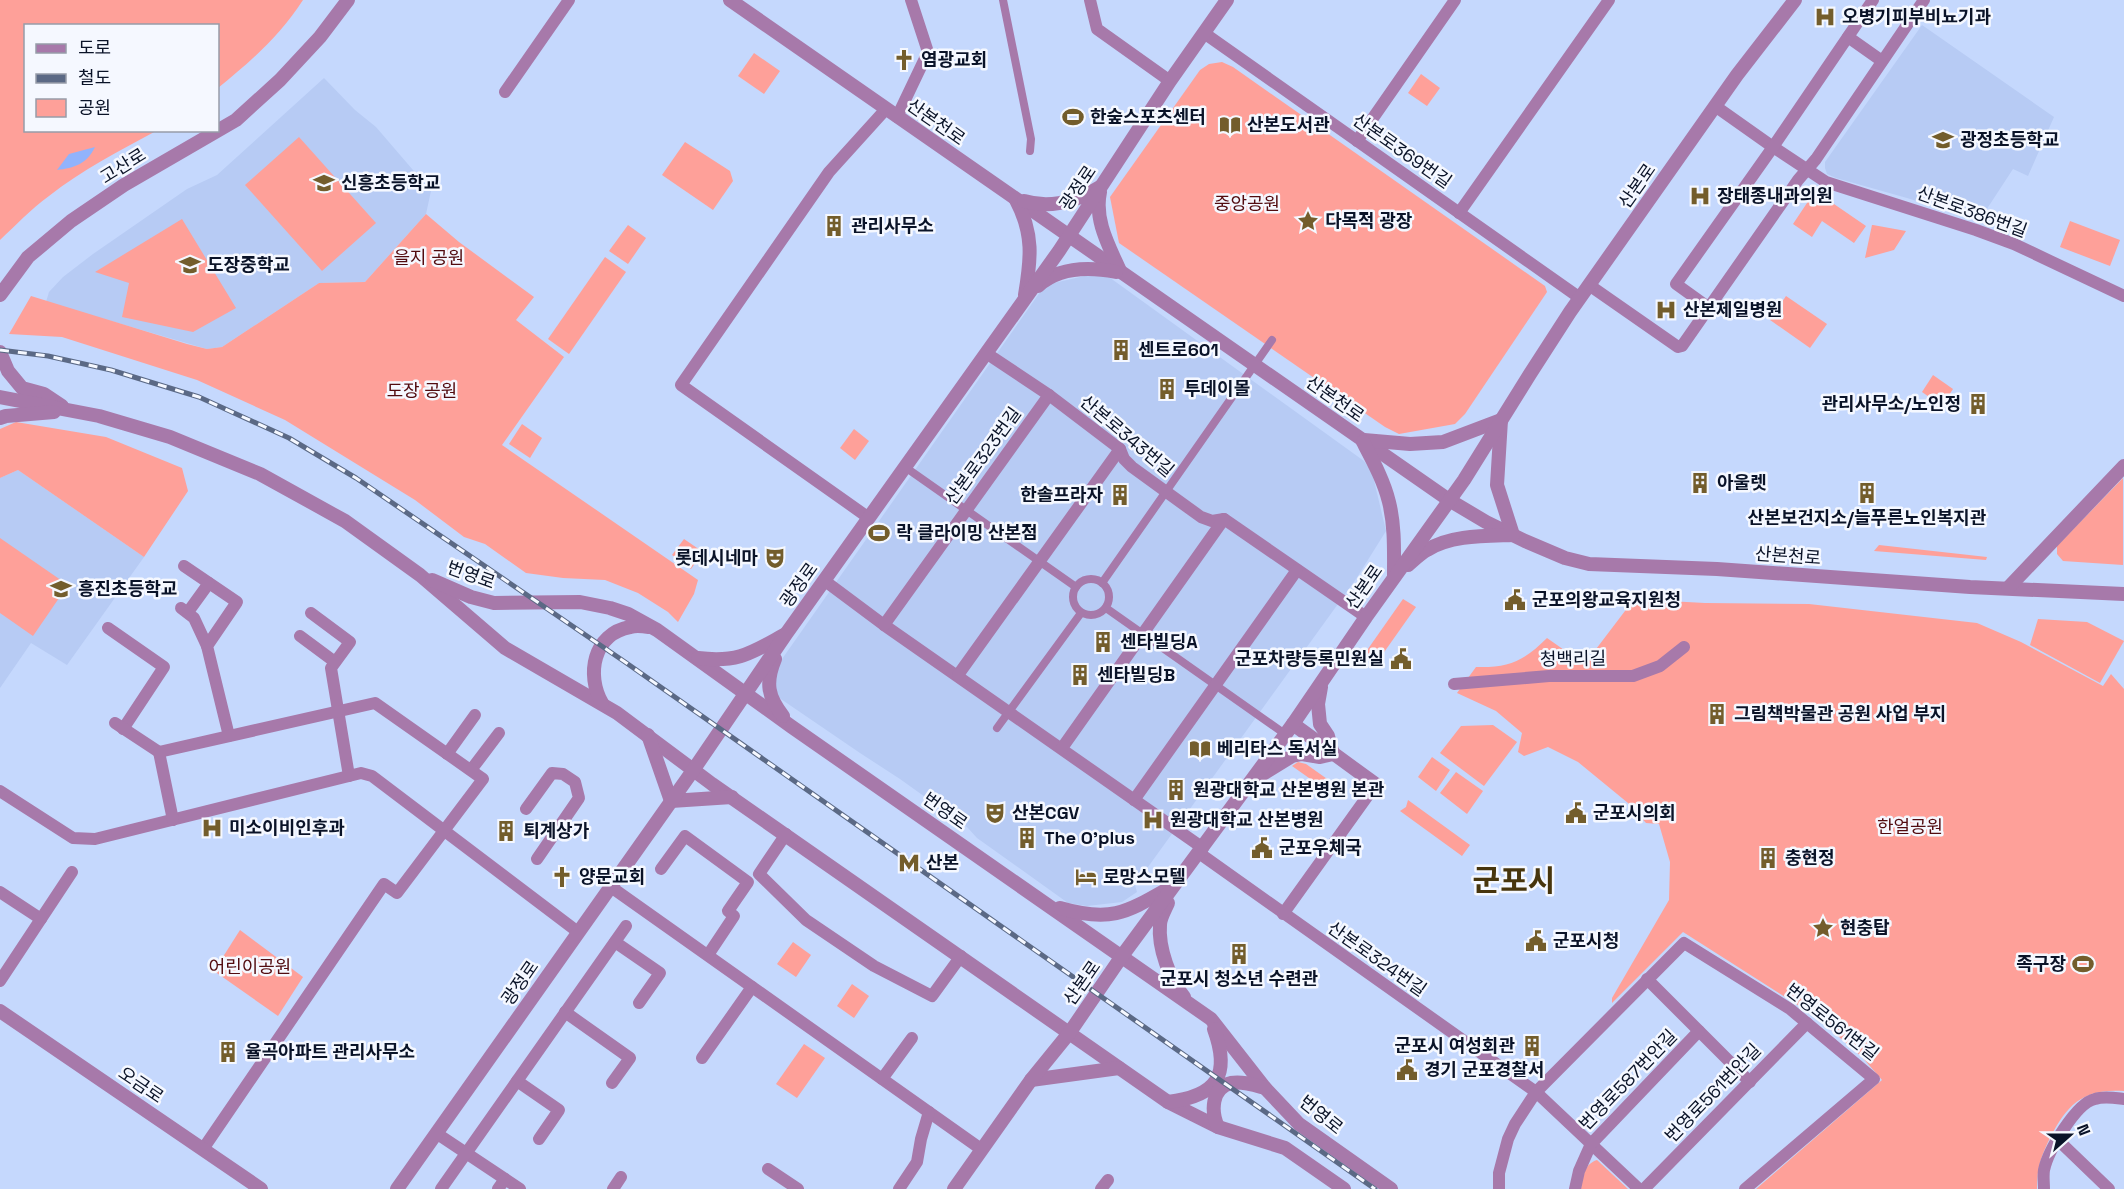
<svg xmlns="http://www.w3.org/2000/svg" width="2124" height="1189" font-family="'Space Grotesk','Noto Sans KR',sans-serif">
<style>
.built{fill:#b7cbf4}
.green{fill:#fea099}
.water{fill:#91b3fc}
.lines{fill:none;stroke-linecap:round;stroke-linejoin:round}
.pedestrian{stroke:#a779aa;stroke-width:8}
.minor{stroke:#a779aa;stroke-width:12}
.tertiary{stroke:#a779aa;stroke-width:14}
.rail-casing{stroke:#5b6985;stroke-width:5}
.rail{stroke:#f5f8ff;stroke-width:3;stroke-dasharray:9;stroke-linecap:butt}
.labels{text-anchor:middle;stroke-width:5;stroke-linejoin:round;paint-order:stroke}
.poi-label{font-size:18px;font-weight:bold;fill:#0a1328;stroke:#f5f8ff;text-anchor:start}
.street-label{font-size:18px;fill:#0a1328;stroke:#f5f8ff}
.park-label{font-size:18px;fill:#520b0f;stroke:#f5f8ff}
.town-label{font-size:30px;font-weight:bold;fill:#47350d;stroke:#f5f8ff}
</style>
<rect width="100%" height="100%" fill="#c5d8fd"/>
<g class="built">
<polygon points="1922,25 2054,117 2028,176 2013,169 1979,221 1907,198 1836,178 1827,174 1825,168 1825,162"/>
<polygon points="324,78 355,110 376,127 431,191 426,214 365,282 319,283 222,347 207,349 46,302 49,292 63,277 93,254 187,189 217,175"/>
<polygon points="1102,272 1364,461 1372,472 1386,531 1356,579 1135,885 1137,892 1122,902 1087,906 1068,903 977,838 967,827 900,779 860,753 775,695 775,669 1045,285"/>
<polygon points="18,470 144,557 67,665 31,643 0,688 0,478"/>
</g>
<g class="green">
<path d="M0 0H303C280 36 250 62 218 88V26H26V130L156 131C119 151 82 170 49 196 31 209 16 225 0 240Z"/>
<polygon points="754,53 780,71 764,94 738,76"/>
<polygon points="1222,62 1233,67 1545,286 1547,292 1465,414 1455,424 1399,434 1385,427 1119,243 1110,197 1200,70 1209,64"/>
<polygon points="1421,74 1440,88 1427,106 1408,93"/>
<polygon points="299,137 376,223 322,271 245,185"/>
<polygon points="685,142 730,171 733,181 713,210 662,175"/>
<polygon points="1815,191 1866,226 1854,243 1822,221 1812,237 1793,224"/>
<polygon points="426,214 459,242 534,297 516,320 564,357 502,445 698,580 694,594 678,622 668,612 638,593 605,580 563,578 526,573 485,544 464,537 415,500 285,420 197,380 62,337 9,334 31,296 187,344 207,349 222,347 319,283 365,282"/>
<polygon points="182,219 236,308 193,332 122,317 129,283 95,272"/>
<polygon points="2070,221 2120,240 2110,266 2060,247"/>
<polygon points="628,225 646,238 628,264 609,251"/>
<polygon points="1872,225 1873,225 1906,231 1894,250 1865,258"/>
<polygon points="605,257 626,272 569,354 548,339"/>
<polygon points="1786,296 1827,324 1810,348 1770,320"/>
<polygon points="1933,375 1953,389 1942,406 1922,392"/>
<polygon points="16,422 106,437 182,468 188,491 144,557 18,470 0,478 0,429"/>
<polygon points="522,424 542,438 530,458 509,444"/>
<polygon points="854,429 869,441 855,460 840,448"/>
<polygon points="2123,478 2123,565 2063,561 2057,554 2057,546"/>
<polygon points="0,538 68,585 33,636 0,613"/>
<polygon points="684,539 703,552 691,569 672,555"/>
<polygon points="1879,545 1987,557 1986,560 1874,551"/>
<polygon points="1403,599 1416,607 1375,665 1363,656"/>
<path d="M1650 600 1705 603 1809 604 1977 623 2021 642 2103 686 2111 674 2124 689V1091C2085 1088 2068 1103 2051 1136 2041 1156 2037 1167 2037 1189H1756L1882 1080 1862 1057 1815 1016 1683 932 1612 1003V998L1669 900 1670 862 1659 824 1646 823 1628 803 1578 762 1548 747 1524 756 1518 752 1522 733 1496 711 1457 693 1476 667C1509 668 1524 661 1547 638L1567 652 1590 657 1628 607Z"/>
<polygon points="2038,619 2087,622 2124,641 2100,683 2030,645"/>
<polygon points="1493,725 1517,742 1484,786 1440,753 1461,726"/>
<polygon points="1432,757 1450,770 1436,791 1418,777"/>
<polygon points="1298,762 1306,764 1330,781 1326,790 1292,766"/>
<polygon points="1456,772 1483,791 1467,814 1440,793"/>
<polygon points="1408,800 1470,845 1462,856 1400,811 1406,807"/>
<polygon points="240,930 303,977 278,1016 214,971"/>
<polygon points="793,942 811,955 796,977 777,964"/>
<polygon points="852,984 869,996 854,1018 837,1006"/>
<polygon points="804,1044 825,1058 797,1098 776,1084"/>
<path d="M1597 1160 1628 1189H1581C1583 1177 1584 1164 1597 1160Z"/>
</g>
<path class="water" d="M95 147C87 164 74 168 57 170L69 154Z"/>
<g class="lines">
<g class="pedestrian">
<polyline points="1003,0 1031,139 1030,151"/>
<polyline points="905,467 1076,587"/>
<circle cx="1091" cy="597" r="18"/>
<polyline points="1102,583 1272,340"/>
<polyline points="1106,608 1285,734"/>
<polyline points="997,728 1081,613"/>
</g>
<g class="minor">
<polyline points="1090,0 1097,29 1170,81"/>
<polyline points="1204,33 1580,298"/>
<polyline points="1848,37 1882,61"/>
<polyline points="505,92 569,0"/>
<polyline points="1715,106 1773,147 1826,182 1976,230 2014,244 2124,296"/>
<polyline points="897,117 928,52 911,0"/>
<polyline points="1357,141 1455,0"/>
<polyline points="1459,213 1609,0"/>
<polyline points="1589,285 1678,347 1682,346 1798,180 1816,159 1924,0"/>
<polyline points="1708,307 1676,284 1773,147 1873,0"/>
<polyline points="986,353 1049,395 1120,449 1124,459 1132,467 1201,517 1212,521 1224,519 1366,617"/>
<polyline points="869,518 681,385 829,172 886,109"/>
<polyline points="184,566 237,602 207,646 229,736"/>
<polyline points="825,581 884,625 1203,848"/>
<polyline points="181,608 194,618 207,646"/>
<polyline points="188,612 209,583"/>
<polyline points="311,613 350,642 331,668 349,776"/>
<polyline points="884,625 1049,395"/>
<polyline points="108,628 164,667 123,729"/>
<polyline points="300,636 335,662"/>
<polyline points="958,675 1120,449"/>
<polyline points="1454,684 1549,676 1633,676 1660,666 1684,647"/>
<polyline points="115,723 159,752"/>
<polyline points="1062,748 1224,519"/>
<polyline points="447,754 475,715"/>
<polyline points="471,770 499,733"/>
<polyline points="0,791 73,838 95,839 361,773 372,776 578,932"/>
<polyline points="1134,800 1297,570"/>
<polyline points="526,809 552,773 563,774 575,782 579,798 537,859"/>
<polyline points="173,820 159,752 375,703 483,779 397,893 384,884 203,1149"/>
<polyline points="786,834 759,874 806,920 874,966 932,996 961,956"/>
<polyline points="1199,853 1536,1092 1639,1189"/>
<polyline points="661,869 685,836 748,882 728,911 734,916 708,955"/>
<polyline points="611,887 981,1149"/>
<polyline points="0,892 41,919"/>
<polyline points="1283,914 1369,794 1378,786"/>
<polyline points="615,942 660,973 639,1003"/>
<polyline points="1647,979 1750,1082"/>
<polyline points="0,981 72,872"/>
<polyline points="565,1012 630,1058 612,1083"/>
<polyline points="702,1058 752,987"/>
<polyline points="882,1079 912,1038"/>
<polyline points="517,1081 559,1110 539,1139"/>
<polyline points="436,1133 520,1189"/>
<polyline points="2058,1140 2109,1189"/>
<polyline points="768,1169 798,1189"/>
<polyline points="441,1189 626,926"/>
<polyline points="498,1189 505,1179"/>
<polyline points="613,1189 621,1177"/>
<polyline points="899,1189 917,1162 921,1139 929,1112"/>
<polyline points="1101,1189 1108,1180"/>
<polyline points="1499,1189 1499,1173 1508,1139 1515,1124 1536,1092 1684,943 1790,1009 1874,1079 1745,1189"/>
<polyline points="1575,1189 1579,1171 1591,1144 1699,1031"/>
<polyline points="1644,1189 1807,1023"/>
<path d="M2044 1189C2044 1183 2043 1176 2044 1170 2048 1151 2076 1103 2095 1099 2104 1096 2115 1098 2124 1099"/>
</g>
<g class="tertiary">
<polyline points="730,0 1449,500 1486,522 1525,541 1565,558 1589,564 1717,569 1970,587 2124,594"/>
<path d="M1100 192C1094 220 1109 246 1120 271"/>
<path d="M1016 200C1034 234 1031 259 1025 295"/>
<path d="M1024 201C1051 209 1077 201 1100 187"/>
<path d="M1038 286C1059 267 1090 267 1116 272"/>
<polyline points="0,295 28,257 71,221 124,185 236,120 280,80 320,37 348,0"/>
<polyline points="0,352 8,371 22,388 44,394 62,406"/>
<polyline points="0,397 99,416 170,437 260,474 345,521 420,575 505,648 617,713 712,784 1168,1102 1218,1127 1285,1148 1344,1189"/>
<polyline points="0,418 6,416 54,412"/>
<path d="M1364 440 1410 444 1443 442 1501 420 1497 485 1513 535C1485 536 1451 535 1427 550 1420 554 1414 560 1408 565"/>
<path d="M1363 442C1373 461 1384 481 1389 502 1395 526 1394 551 1394 576"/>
<polyline points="432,580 471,597 494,603 580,602 610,608 628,614 657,630 792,727 1211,1019 1265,1088 1299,1124 1391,1189"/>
<polyline points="2008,588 2124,466"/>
<path d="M698 658C738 663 751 653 784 635"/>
<path d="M775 659C765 683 768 697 783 716"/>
<path d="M602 703C586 675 593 634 630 627 636 625 643 626 649 627"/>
<polyline points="1293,724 1378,786"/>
<polyline points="648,735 671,801 732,797"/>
<polyline points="1258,777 1292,756 1302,754 1320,757 1333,754 1328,736 1320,724 1318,704 1321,687"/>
<path d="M1168 903C1165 910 1160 918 1160 925 1158 948 1170 980 1184 997"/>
<path d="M1060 908C1112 923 1127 912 1171 887"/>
<polyline points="0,1011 261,1189"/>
<polyline points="1031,1080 1119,1068"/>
<path d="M1168 1102C1217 1096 1231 1076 1214 1029"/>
<path d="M1218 1127C1211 1112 1211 1088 1231 1083 1242 1081 1254 1085 1265 1088"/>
<polyline points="397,1189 694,769 786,634 1059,251 1170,81 1227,0"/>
<polyline points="954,1189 1031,1080 1070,1032 1122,956 1293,724 1366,617 1464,480 1530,374 1570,312 1737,75 1795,0"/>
</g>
<defs>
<polyline id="rail" points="0,350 48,356 111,370 199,397 289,438 356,478 625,662 1375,1189"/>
</defs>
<use href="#rail" class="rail-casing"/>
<use href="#rail" class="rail"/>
</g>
<defs>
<symbol id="hospital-bare" viewBox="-9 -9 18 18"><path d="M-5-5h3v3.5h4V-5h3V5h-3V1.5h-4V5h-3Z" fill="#735d2c" stroke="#f5f8ff" stroke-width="2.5" paint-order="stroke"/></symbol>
<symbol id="church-bare" viewBox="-9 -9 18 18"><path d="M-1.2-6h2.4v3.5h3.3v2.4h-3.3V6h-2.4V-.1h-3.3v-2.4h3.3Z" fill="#735d2c" stroke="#f5f8ff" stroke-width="2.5" paint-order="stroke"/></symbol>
<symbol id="stadium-bare" viewBox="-9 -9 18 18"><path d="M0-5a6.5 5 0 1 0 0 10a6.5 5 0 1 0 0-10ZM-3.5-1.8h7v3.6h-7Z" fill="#735d2c" stroke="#f5f8ff" stroke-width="2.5" paint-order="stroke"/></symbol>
<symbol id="library-bare" viewBox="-9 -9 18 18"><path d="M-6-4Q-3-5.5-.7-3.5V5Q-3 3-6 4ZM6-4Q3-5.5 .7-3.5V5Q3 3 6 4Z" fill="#735d2c" stroke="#f5f8ff" stroke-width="2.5" paint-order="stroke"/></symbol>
<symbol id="school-bare" viewBox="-9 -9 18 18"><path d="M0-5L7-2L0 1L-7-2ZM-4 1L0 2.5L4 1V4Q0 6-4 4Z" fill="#735d2c" stroke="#f5f8ff" stroke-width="2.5" paint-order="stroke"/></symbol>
<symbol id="sight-bare" viewBox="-9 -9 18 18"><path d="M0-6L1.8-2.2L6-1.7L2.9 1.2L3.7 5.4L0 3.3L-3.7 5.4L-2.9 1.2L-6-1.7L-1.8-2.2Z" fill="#735d2c" stroke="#f5f8ff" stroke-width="2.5" paint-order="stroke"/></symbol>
<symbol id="building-bare" viewBox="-9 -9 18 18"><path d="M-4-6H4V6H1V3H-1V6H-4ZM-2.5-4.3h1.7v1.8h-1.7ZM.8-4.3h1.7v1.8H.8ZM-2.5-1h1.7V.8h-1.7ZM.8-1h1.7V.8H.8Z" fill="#735d2c" stroke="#f5f8ff" stroke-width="2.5" paint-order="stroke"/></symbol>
<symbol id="theatre-bare" viewBox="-9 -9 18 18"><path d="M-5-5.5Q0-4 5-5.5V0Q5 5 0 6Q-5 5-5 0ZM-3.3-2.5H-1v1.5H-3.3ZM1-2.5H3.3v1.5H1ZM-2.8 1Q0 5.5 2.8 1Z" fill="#735d2c" stroke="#f5f8ff" stroke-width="2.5" paint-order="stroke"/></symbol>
<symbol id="civic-bare" viewBox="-9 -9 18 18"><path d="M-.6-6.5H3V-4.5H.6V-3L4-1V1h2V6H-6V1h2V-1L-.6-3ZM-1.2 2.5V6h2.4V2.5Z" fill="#735d2c" stroke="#f5f8ff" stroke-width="2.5" paint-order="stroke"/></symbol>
<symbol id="metro-bare" viewBox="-9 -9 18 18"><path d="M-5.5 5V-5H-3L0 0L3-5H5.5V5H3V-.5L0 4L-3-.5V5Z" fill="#735d2c" stroke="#f5f8ff" stroke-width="2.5" paint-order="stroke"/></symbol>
<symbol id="hotel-bare" viewBox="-9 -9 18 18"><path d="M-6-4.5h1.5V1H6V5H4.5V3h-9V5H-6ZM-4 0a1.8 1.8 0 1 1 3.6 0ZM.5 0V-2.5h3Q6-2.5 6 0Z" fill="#735d2c" stroke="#f5f8ff" stroke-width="2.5" paint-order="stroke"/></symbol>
</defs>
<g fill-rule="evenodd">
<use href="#hospital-bare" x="1810" y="2" width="30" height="30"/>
<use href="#church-bare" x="889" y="45" width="30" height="30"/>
<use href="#stadium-bare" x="1058" y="102" width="30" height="30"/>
<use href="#library-bare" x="1215" y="110" width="30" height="30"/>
<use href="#school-bare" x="1928" y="125" width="30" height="30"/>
<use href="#school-bare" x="309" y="168" width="30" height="30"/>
<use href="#hospital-bare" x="1685" y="181" width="30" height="30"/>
<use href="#sight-bare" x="1293" y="206" width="30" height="30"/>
<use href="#building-bare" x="819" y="211" width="30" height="30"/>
<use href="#school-bare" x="175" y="250" width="30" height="30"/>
<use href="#hospital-bare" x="1651" y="295" width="30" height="30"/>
<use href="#building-bare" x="1106" y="335" width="30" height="30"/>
<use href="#building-bare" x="1152" y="374" width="30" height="30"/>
<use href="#building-bare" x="1963" y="389" width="30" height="30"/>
<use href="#building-bare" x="1685" y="468" width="30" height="30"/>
<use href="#building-bare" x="1852" y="478" width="30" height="30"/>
<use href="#building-bare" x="1105" y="480" width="30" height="30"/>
<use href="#stadium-bare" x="864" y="518" width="30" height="30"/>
<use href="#theatre-bare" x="760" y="543" width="30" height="30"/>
<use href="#school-bare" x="46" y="574" width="30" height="30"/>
<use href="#civic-bare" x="1500" y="585" width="30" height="30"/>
<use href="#building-bare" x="1088" y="627" width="30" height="30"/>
<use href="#civic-bare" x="1386" y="644" width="30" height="30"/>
<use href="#building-bare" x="1065" y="660" width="30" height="30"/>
<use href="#building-bare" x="1702" y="699" width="30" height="30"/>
<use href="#library-bare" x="1185" y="734" width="30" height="30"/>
<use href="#building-bare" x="1161" y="775" width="30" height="30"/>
<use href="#theatre-bare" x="980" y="798" width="30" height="30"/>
<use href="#civic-bare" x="1561" y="798" width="30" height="30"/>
<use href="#hospital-bare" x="1138" y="805" width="30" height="30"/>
<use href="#hospital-bare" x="197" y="813" width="30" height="30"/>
<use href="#building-bare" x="491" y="816" width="30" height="30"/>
<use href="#building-bare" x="1012" y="823" width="30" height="30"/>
<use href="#civic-bare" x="1247" y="833" width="30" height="30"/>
<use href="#building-bare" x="1753" y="843" width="30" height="30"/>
<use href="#metro-bare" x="894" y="848" width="30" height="30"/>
<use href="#church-bare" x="547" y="862" width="30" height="30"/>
<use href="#hotel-bare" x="1071" y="862" width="30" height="30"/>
<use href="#sight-bare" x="1808" y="913" width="30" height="30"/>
<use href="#civic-bare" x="1521" y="926" width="30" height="30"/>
<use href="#building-bare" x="1224" y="939" width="30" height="30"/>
<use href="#stadium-bare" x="2068" y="949" width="30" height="30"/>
<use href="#building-bare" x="1517" y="1031" width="30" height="30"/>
<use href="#building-bare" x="213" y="1037" width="30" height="30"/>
<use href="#civic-bare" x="1392" y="1055" width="30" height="30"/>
</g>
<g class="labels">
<g class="poi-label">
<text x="1842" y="23">오병기피부비뇨기과</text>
<text x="921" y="66">염광교회</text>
<text x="1090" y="123">한숲스포츠센터</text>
<text x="1247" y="131">산본도서관</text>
<text x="1960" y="146">광정초등학교</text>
<text x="341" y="189">신흥초등학교</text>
<text x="1717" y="202">장태종내과의원</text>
<text x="1325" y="227">다목적 광장</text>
<text x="851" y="232">관리사무소</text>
<text x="207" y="271">도장중학교</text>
<text x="1683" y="316">산본제일병원</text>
<text x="1138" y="356">센트로601</text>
<text x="1184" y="395">투데이몰</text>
<text x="1961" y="410" text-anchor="end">관리사무소/노인정</text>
<text x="1717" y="489">아울렛</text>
<text x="1103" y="501" text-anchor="end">한솔프라자</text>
<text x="1867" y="524" text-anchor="middle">산본보건지소/늘푸른노인복지관</text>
<text x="896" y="539">락 클라이밍 산본점</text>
<text x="758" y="564" text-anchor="end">롯데시네마</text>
<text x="78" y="595">흥진초등학교</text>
<text x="1532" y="606">군포의왕교육지원청</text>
<text x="1120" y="648">센타빌딩A</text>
<text x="1384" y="665" text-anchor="end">군포차량등록민원실</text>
<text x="1097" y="681">센타빌딩B</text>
<text x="1734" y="720">그림책박물관 공원 사업 부지</text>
<text x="1217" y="755">베리타스 독서실</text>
<text x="1193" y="796">원광대학교 산본병원 본관</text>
<text x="1012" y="819">산본CGV</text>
<text x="1593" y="819">군포시의회</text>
<text x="1170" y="826">원광대학교 산본병원</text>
<text x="229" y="834">미소이비인후과</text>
<text x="523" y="837">퇴계상가</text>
<text x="1044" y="844">The O'plus</text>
<text x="1279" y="854">군포우체국</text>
<text x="1785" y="864">충현정</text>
<text x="926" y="869">산본</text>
<text x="579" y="883">양문교회</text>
<text x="1103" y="883">로망스모텔</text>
<text x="1840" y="934">현충탑</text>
<text x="1553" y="947">군포시청</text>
<text x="2066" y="970" text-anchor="end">족구장</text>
<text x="1239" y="985" text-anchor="middle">군포시 청소년 수련관</text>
<text x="1515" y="1052" text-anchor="end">군포시 여성회관</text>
<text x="245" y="1058">율곡아파트 관리사무소</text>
<text x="1424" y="1076">경기 군포경찰서</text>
</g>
<g class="street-label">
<text transform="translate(936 122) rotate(35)" y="6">산본천로</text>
<text transform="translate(1402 151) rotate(35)" y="6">산본로369번길</text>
<text transform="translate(123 166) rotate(-32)" y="6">고산로</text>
<text transform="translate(1637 186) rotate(-55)" y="6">산본로</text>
<text transform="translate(1078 188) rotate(-56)" y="6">광정로</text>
<text transform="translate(1972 212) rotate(20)" y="6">산본로386번길</text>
<text transform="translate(1335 399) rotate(35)" y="6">산본천로</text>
<text transform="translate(1127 436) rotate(40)" y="6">산본로343번길</text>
<text transform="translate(983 456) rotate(-54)" y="6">산본로323번길</text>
<text transform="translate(1788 556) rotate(4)" y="6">산본천로</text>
<text transform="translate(471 575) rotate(20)" y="6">번영로</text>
<text transform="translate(799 585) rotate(-54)" y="6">광정로</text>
<text transform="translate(1364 587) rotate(-55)" y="6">산본로</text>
<text transform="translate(1573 659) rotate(-1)" y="6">청백리길</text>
<text transform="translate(945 811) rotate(35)" y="6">번영로</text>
<text transform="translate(1377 959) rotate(35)" y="6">산본로324번길</text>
<text transform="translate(520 983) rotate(-55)" y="6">광정로</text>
<text transform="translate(1082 983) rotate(-55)" y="6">산본로</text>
<text transform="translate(1832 1022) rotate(38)" y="6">번영로561번길</text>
<text transform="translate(1628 1080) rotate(-46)" y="6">번영로587번안길</text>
<text transform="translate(141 1085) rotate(34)" y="6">오금로</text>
<text transform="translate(1713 1093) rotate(-46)" y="6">번영로561번안길</text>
<text transform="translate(1321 1115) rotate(39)" y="6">번영로</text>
</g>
<g class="park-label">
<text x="1247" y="210">중앙공원</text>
<text x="429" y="264">을지 공원</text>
<text x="422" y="397">도장 공원</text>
<text x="1910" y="833">한얼공원</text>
<text x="250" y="973">어린이공원</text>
</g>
<g class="town-label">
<text x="1514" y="891">군포시</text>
</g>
</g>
<rect x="24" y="24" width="195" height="108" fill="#f5f8ff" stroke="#979ca9" stroke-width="1.5"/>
<rect x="36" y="44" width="30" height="9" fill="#a779aa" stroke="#979ca9" stroke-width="1.5"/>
<text x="78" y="54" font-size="18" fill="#0a1328">도로</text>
<rect x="36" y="74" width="30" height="9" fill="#5b6985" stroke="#979ca9" stroke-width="1.5"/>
<text x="78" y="84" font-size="18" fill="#0a1328">철도</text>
<rect x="36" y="99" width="30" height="18" fill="#fea099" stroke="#979ca9" stroke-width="1.5"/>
<text x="78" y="114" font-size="18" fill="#0a1328">공원</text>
<g transform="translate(2070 1135) rotate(69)" stroke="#f5f8ff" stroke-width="4.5" paint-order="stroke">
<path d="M0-4.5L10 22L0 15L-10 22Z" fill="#0a1328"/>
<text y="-9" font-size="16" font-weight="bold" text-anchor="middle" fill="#0a1328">N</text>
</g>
</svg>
